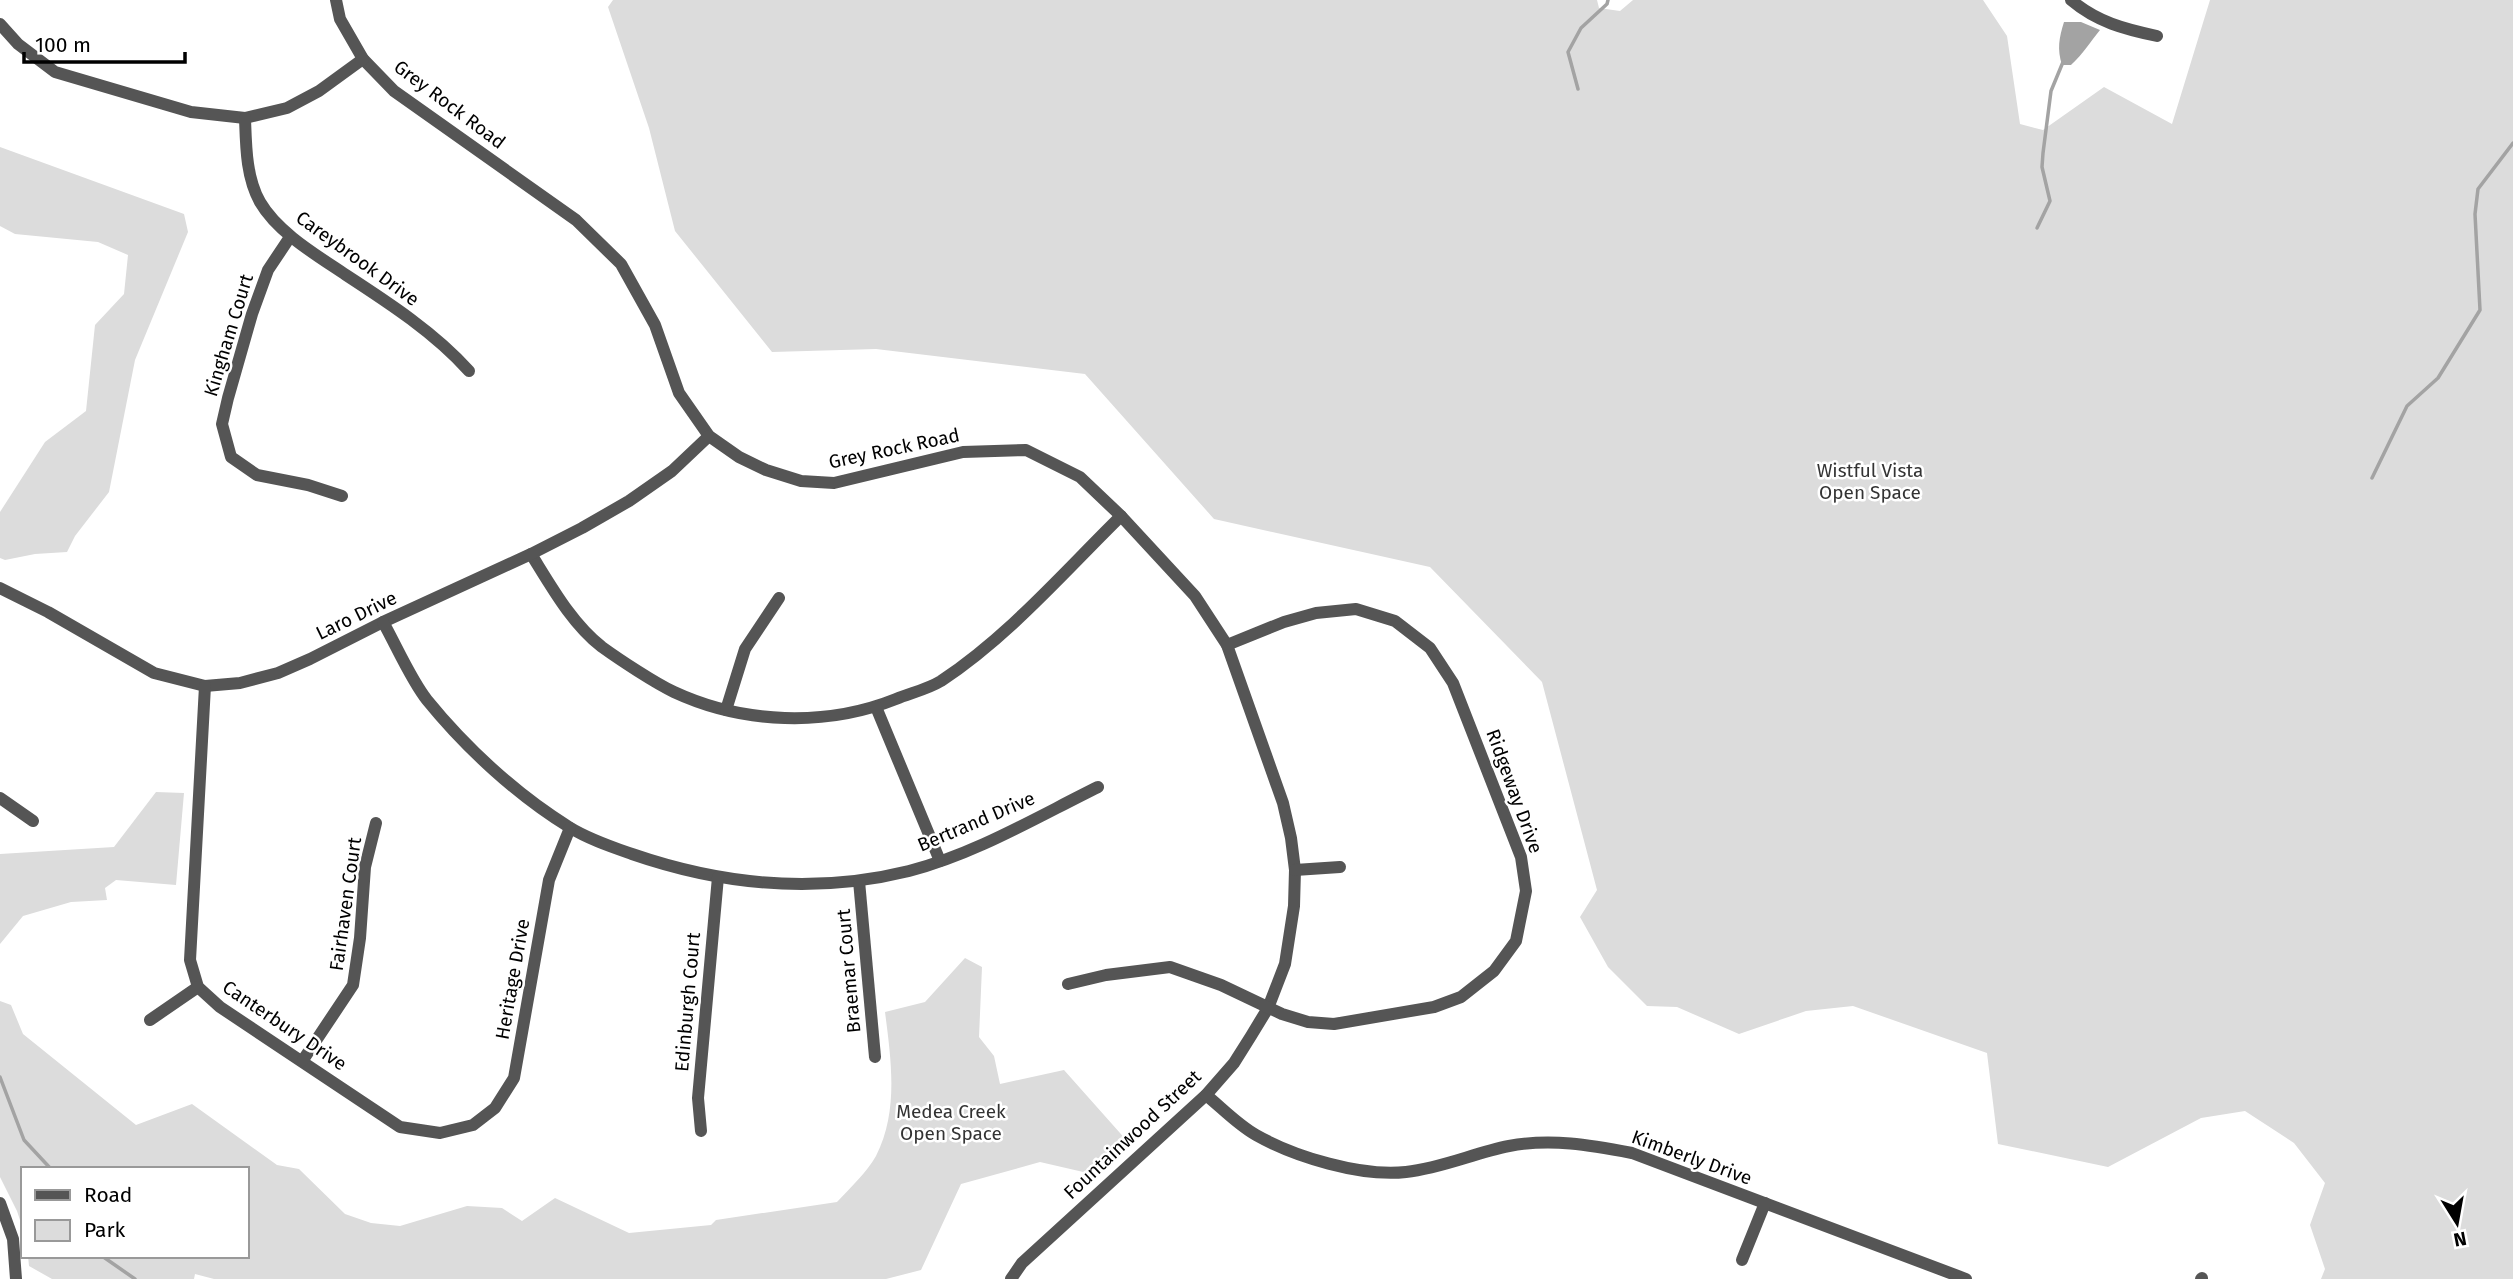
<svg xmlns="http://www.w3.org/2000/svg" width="2513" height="1279" font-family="'Fira Sans',sans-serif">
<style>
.green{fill:#dcdcdc}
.water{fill:#a3a3a3}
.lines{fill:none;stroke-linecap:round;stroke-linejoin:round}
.stream{stroke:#a3a3a3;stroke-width:3.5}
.minor{stroke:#555;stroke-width:12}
.labels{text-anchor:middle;stroke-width:5;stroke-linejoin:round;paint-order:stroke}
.street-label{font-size:19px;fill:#000;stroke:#fff}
.park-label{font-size:19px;fill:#333;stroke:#fff}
</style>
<rect width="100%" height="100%" fill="#fff"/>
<g class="green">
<polygon points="613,0 1597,0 1599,8 1620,11 1633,0 1983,0 2007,36 2020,124 2043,130 2104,87 2172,124 2210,0 2513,0 2513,1279 2321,1279 2325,1269 2310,1225 2325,1183 2294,1143 2245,1111 2201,1118 2108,1167 1998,1144 1987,1053 1853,1006 1806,1011 1739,1034 1677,1007 1647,1006 1608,967 1580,917 1597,890 1542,682 1430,567 1214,519 1085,374 876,349 772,352 675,231 649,128 608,7"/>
<polygon points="0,147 184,214 188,232 135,360 109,492 75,536 67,552 35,554 5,560 0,558 0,512 45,442 86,411 95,325 124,294 128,255 98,242 15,234 0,226"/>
<polygon points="156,792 184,793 176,885 116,880 105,888 107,900 71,902 23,916 0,944 0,854 114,847"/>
<path d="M965 958 982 967 979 1037 994 1056 1000 1084 1064 1070 1128 1142 1092 1174 1040 1162 961 1184 921 1270 886 1279H214L195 1274 194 1279H52L29 1266 28 1256H247V1169H23V1229L17 1211 0 1177V1001L11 1005 23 1034 136 1125 192 1104 277 1165 299 1169 345 1214 371 1223 400 1226 467 1206 502 1208 522 1221 555 1198 629 1233 711 1225 716 1220 837 1202C850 1188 867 1172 876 1156 899 1111 891 1059 885 1012L925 1002Z"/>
</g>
<path class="water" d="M2064 22H2081L2100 30C2091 41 2083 54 2071 65H2062C2057 49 2059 38 2064 22Z"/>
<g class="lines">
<g class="stream">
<polyline points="1578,89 1568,52 1581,28 1607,4 1608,0"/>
<polyline points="2037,228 2050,201 2042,167 2043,153 2051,91 2063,62"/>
<polyline points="2372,478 2407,406 2438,378 2480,310 2475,214 2478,189 2513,143"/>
<polyline points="0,1077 24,1140 51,1169"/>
<polyline points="102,1256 135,1279"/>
</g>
<g class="minor">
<polyline points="336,0 340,19 363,59 394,91 576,220 621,264 655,325 679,393 709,436 739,457 766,470 801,481 834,483 963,452 1026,450 1080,477 1121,516 1195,596 1227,645 1283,803 1291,838 1295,870 1294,906 1285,964 1268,1008 1251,1036 1234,1063 1206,1095 1022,1263 1011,1279"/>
<path d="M2071 0C2097 22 2124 29 2157 36"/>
<polyline points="0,24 18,44 55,72 191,112 245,118 287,108 319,91 363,59"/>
<path d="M245 118C246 146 246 177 260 202 278 233 318 256 346 275 389 303 435 333 469 371"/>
<polyline points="290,237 268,270 252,314 228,398 222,424 231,457 257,475 308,485 342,496"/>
<path d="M531 554C551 586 572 624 602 647 620 660 655 683 674 692 743 724 826 727 896 699 911 693 928 689 941 681 1009 636 1063 573 1121 516"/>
<polyline points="0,588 48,612 154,673 205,686 240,683 278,673 310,659 383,622 531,554 582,528 629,501 672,471 709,436"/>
<path d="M383 622C396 645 411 680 427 700 466 748 517 795 569 827 588 839 612 847 632 854 722 885 816 894 909 871 975 854 1037 817 1098 787"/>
<polyline points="205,686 190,960 198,987 220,1007 400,1127 440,1133 473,1125 495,1108 514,1078 549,880 570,828"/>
<polyline points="876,707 940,861"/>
<polyline points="726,710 745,649 779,598"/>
<polyline points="0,798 33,821"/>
<polyline points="1295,870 1340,867"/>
<polyline points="859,881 875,1057"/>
<polyline points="1068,984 1106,975 1170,967 1221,985 1282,1014 1308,1022 1334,1024 1434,1007 1461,997 1494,971 1516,941 1526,891 1521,857 1453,683 1430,648 1395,621 1356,609 1316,613 1284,622 1227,645"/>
<polyline points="150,1020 198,987"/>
<polyline points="303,1060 353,985 360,938 365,867 376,823"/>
<path d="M1206 1095C1222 1108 1238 1125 1256 1135 1295 1157 1361 1177 1406 1172 1442 1168 1474 1153 1509 1146 1551 1138 1590 1145 1632 1153L1966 1279"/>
<polyline points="701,1131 698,1098 718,877"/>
<polyline points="0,1203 13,1239 16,1279"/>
<polyline points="1742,1260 1765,1203"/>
<polyline points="2201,1279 2202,1278"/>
</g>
</g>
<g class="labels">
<g class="street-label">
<text transform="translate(450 104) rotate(37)" y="7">Grey Rock Road</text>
<text transform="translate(358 258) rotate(36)" y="7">Careybrook Drive</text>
<text transform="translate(228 335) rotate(-73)" y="7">Kingham Court</text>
<text transform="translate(894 448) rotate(-12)" y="7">Grey Rock Road</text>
<text transform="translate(356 615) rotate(-26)" y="7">Laro Drive</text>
<text transform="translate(1515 791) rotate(70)" y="7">Ridgeway Drive</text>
<text transform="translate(976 821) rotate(-23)" y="7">Bertrand Drive</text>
<text transform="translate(345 904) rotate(-82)" y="7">Fairhaven Court</text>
<text transform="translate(848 971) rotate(-95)" y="7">Braemar Court</text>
<text transform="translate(512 979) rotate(-80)" y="7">Heritage Drive</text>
<text transform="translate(687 1002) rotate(-85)" y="7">Edinburgh Court</text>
<text transform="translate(285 1025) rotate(34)" y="7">Canterbury Drive</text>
<text transform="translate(1132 1134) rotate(-43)" y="7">Fountainwood Street</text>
<text transform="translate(1692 1157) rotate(20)" y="7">Kimberly Drive</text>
</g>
<g class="park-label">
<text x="1870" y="477">Wistful Vista<tspan x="1870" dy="22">Open Space</tspan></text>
<text x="951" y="1118">Medea Creek<tspan x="951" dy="22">Open Space</tspan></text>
</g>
</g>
<rect x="21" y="1167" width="228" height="91" fill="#ffffff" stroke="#999999" stroke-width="2"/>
<rect x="35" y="1190" width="35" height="10" fill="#555555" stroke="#999999" stroke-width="2"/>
<text x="84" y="1202" font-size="21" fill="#000000">Road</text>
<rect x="35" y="1220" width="35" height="21" fill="#dcdcdc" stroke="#999999" stroke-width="2"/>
<text x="84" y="1237" font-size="21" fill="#000000">Park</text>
<g transform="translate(2457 1223) rotate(169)" stroke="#ffffff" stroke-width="5" paint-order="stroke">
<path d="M0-5L12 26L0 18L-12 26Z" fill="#000000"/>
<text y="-10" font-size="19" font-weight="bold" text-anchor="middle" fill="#000000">N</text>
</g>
<path d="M24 52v10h161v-10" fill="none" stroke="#000000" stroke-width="3.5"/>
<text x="35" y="52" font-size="21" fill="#000000" stroke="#ffffff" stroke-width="5" paint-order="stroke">100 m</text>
</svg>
